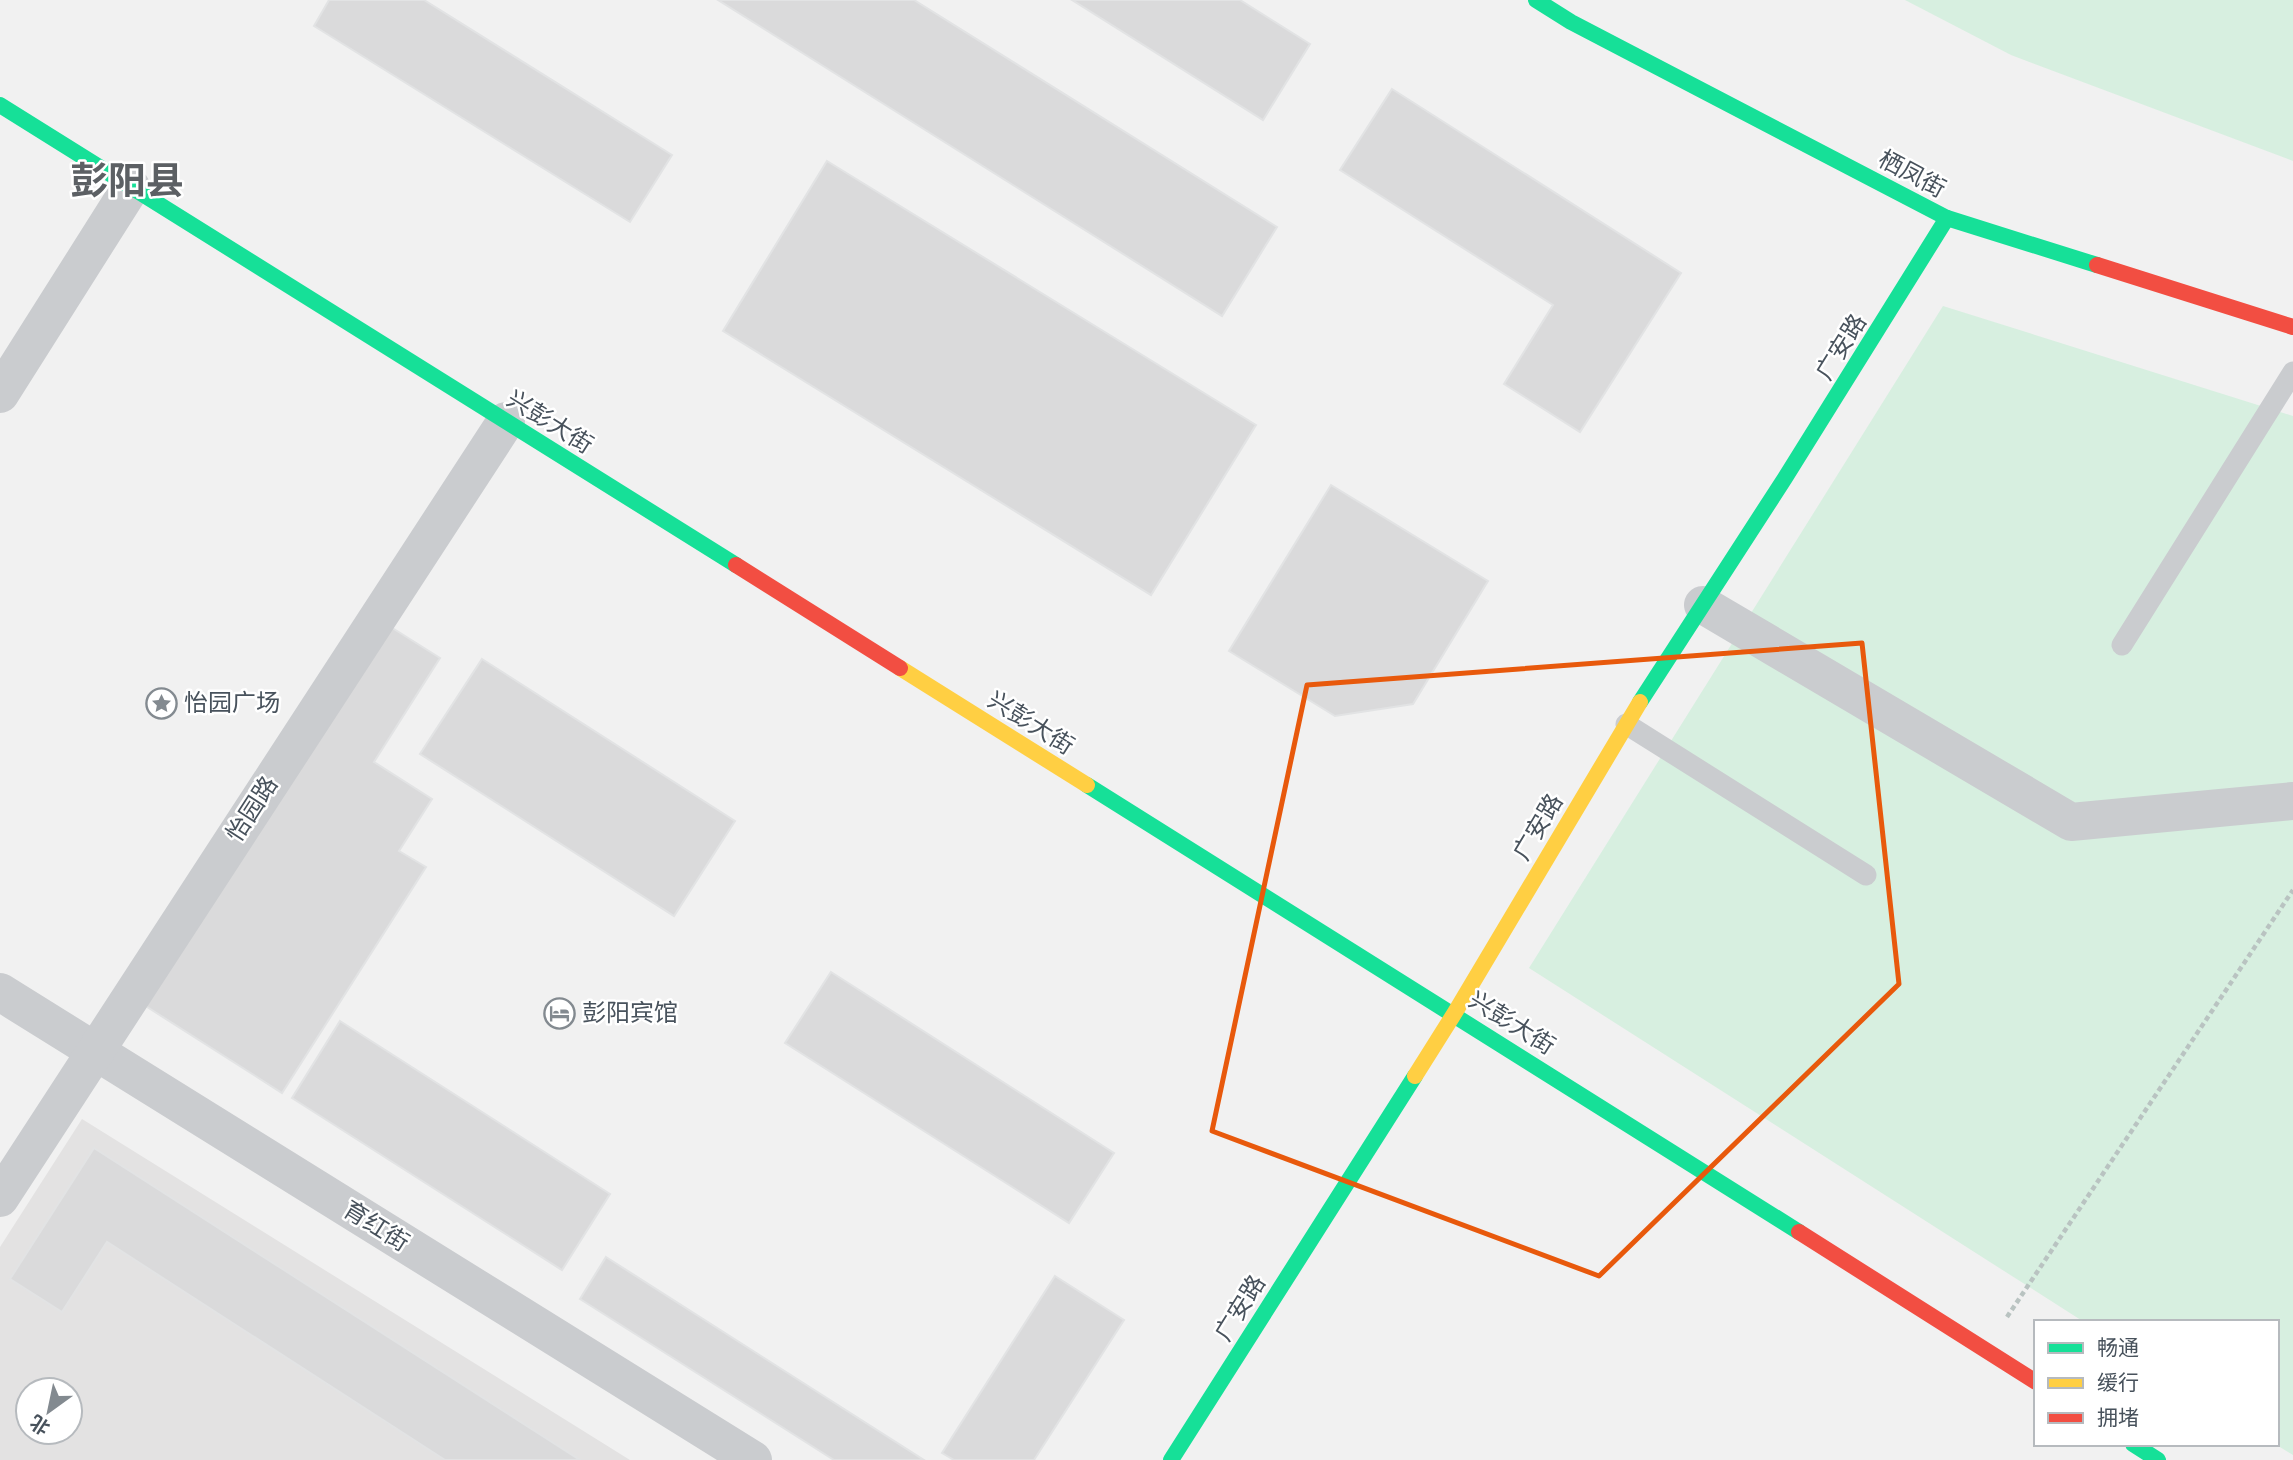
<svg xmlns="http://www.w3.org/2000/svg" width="2293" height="1460" font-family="'Titillium Web','Noto Sans SC',sans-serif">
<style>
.education{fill:#e3e2e2;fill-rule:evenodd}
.green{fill:#d7efe0}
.building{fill:#dadadb;stroke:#e2e3e4;stroke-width:2}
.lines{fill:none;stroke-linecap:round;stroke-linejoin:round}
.path{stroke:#b9c3c1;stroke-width:4.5;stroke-dasharray:5 3.5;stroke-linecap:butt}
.lane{stroke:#cacccf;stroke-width:21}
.street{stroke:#cacccf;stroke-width:38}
.fast{stroke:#16e098;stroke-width:16}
.slow{stroke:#ffcf43;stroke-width:16}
.jam{stroke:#f24e42;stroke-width:16}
.marked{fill:none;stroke:#e8590c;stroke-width:5;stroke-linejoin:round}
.labels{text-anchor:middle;stroke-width:5;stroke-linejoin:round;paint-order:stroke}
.street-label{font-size:24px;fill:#48525c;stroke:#fff}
.poi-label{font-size:24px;fill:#48525c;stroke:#fff;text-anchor:start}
.town-label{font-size:38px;font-weight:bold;fill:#5c6064;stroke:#fff}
</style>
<rect width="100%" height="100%" fill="#f1f1f1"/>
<path class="education" d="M82 1119 630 1460H0V1247ZM28 1390H70V1432H28Z"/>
<g class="green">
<polygon points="1905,0 2293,0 2293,161 2011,55"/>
<polygon points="1943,306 2293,416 2293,1455 2275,1444 2277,1444 2277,1322 2084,1322 1529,968"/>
</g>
<g class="building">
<polygon points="329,0 424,0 672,155 630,222 314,26"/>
<polygon points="718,0 914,0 1277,227 1222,316"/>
<polygon points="1072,0 1240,0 1310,44 1263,120"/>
<polygon points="1392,89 1681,273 1580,432 1504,384 1553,305 1340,170"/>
<polygon points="827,161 1256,425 1151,595 723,331"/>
<polygon points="1331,485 1488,581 1413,704 1335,716 1229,651"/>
<polygon points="386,624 440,658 374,762 432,799 399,851 426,867 282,1093 144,1005"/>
<polygon points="482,659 735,821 674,916 420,754"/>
<polygon points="831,972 1114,1153 1069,1223 785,1043"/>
<polygon points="340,1021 610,1194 562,1270 292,1098"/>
<polygon points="94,1148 580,1460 445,1460 107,1242 62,1312 10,1279"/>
<polygon points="606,1257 924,1460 834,1460 580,1299"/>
<polygon points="1055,1276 1124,1320 1034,1460 954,1460 942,1453"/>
</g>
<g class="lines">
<polyline class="path" points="2007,1317 2293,890"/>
<g class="lane">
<polyline points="2122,645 2293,372"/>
<polyline points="1626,724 1866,875"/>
</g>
<g class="street">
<polyline points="0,394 131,187"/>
<polyline points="1703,605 2071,822 2293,801"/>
<polyline points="0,992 753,1460"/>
<polyline points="0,1198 506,421"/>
</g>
<g class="fast">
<polyline points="1536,0 1571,22 1947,218 2097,265"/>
<polyline points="0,105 736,565"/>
<polyline points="1640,702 1785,478 1947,218"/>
<polyline points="1087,785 1799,1232"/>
<polyline points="2133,1444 2158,1460"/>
<polyline points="1171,1460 1415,1076"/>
</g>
<g class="slow">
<polyline points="900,668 1087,785"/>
<polyline points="1415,1076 1454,1014 1640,702"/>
</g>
<g class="jam">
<polyline points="2097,265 2293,327"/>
<polyline points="736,565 900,668"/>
<polyline points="1799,1232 2036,1382"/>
</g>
</g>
<path class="marked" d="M1862 643 1899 984 1599 1276 1212 1131 1307 685Z"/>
<defs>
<symbol id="sight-ring" viewBox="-11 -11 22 22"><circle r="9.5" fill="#fff" stroke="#838a90" stroke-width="1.5"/><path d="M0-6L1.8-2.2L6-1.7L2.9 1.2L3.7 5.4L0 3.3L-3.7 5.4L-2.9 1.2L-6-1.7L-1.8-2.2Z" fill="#838a90"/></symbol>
<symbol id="hotel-ring" viewBox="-11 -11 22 22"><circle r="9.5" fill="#fff" stroke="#838a90" stroke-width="1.5"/><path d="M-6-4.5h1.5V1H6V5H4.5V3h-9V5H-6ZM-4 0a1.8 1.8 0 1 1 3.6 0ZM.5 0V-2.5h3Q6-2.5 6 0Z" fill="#838a90"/></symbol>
</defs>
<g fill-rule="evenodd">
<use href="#sight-ring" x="144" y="686" width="35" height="35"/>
<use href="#hotel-ring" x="542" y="996" width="35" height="35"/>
</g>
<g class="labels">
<g class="street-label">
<text transform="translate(1912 174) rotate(28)" y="8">栖凤街</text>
<text transform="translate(1841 347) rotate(-58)" y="8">广安路</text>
<text transform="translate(550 422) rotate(32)" y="8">兴彭大街</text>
<text transform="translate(1031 723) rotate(32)" y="8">兴彭大街</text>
<text transform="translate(252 809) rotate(-57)" y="8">怡园路</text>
<text transform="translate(1538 827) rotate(-59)" y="8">广安路</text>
<text transform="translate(1512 1023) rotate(32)" y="8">兴彭大街</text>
<text transform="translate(376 1226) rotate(32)" y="8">育红街</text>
<text transform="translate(1240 1308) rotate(-58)" y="8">广安路</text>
</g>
<g class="poi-label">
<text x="184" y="711">怡园广场</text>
<text x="582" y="1021">彭阳宾馆</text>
</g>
<g class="town-label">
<text x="127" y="194">彭阳县</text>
</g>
</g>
<rect x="2034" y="1320" width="245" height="126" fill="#ffffff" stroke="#b6babe" stroke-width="2"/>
<rect x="2048" y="1343" width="35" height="10" fill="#16e098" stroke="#b6babe" stroke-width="2"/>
<text x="2097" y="1355" font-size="21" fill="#48525c">畅通</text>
<rect x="2048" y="1378" width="35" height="10" fill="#ffcf43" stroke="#b6babe" stroke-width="2"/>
<text x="2097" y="1390" font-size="21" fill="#48525c">缓行</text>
<rect x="2048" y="1413" width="35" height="10" fill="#f24e42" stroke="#b6babe" stroke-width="2"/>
<text x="2097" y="1425" font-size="21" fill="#48525c">拥堵</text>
<g transform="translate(49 1411) rotate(213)"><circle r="33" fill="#ffffff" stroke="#b6babe" stroke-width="2"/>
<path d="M0-5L12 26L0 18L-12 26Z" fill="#838a90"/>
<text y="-10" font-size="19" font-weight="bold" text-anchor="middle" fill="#48525c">北</text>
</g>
</svg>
